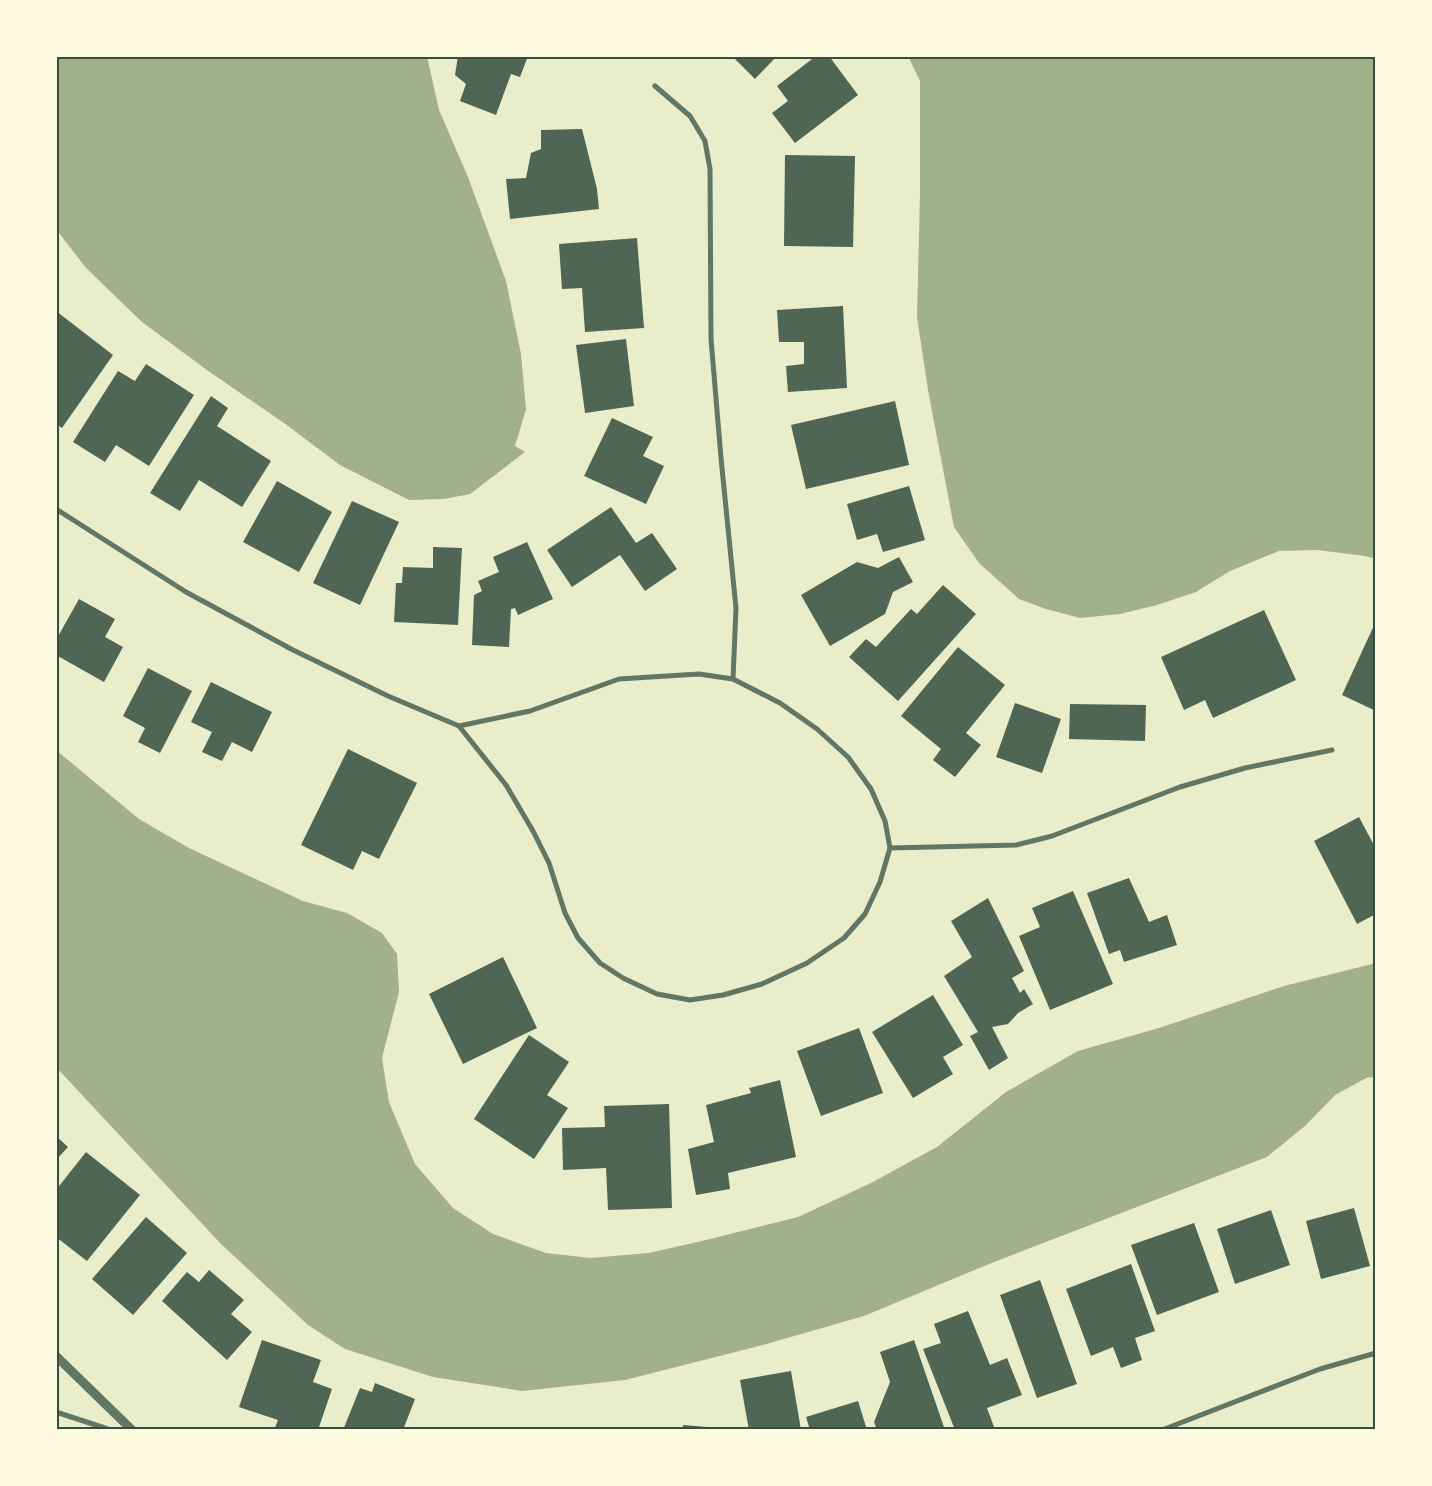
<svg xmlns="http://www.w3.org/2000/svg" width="1432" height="1486" font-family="'PT Sans Narrow',sans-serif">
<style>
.water{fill:#a3b18a}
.building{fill:#4f6655}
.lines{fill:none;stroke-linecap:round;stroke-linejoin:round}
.minor{stroke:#617663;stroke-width:5}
.tertiary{stroke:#617663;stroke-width:9}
.neatline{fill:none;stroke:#344e41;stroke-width:2}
</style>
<rect width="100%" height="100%" fill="#e9edc9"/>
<g class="water">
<polygon points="56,56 427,56 439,110 468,177 506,281 521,354 526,409 515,446 525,452 470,494 444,499 409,500 340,465 284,423 211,373 142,322 86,268 56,229"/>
<polygon points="908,56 1376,56 1376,559 1365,556 1317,550 1279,551 1230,571 1196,592 1157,605 1120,614 1080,618 1046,609 1019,599 979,563 954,527 928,390 917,317 920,194 920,81"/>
<polygon points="56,750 139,819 189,848 303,901 347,913 382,933 397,954 399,992 382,1058 389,1102 415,1164 453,1208 493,1234 546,1253 590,1258 649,1253 706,1240 798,1217 871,1183 937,1147 1006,1092 1078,1051 1159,1028 1284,986 1376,963 1376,1078 1368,1077 1335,1095 1305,1126 1267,1157 989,1264 864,1316 759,1346 625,1380 522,1391 433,1377 345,1349 308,1325 220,1243 56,1067"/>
</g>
<g class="building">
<polygon points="458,56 528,56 520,77 511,74 496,115 460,101 466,84 455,75"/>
<polygon points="732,56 777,56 755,79"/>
<polygon points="816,56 829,56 858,95 795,143 772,113 788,101 777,86"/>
<polygon points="582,129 597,189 599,209 510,219 506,179 526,178 531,153 541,149 541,130"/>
<polygon points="785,155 855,156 853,247 784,246"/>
<polygon points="637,238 644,328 585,332 582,288 562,289 559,244"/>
<polygon points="843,306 847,388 788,392 786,366 804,364 804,342 779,342 777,310"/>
<polygon points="56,311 113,355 62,428 56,424"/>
<polygon points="626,339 634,406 585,413 576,345"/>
<polygon points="146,364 194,395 149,466 116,445 105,462 73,442 118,371 135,381"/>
<polygon points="211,396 228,408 217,426 271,461 242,507 199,480 180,511 150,493"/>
<polygon points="895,401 909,465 806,489 791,425"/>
<polygon points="612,418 653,437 643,456 664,466 646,504 584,476"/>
<polygon points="277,481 332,512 299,572 243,542"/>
<polygon points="909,486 925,540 883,552 877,534 857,540 847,504"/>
<polygon points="352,501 399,522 360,605 313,583"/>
<polygon points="611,507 636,543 652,533 677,569 645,591 620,555 572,587 547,550"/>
<polygon points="527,542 553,599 518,615 515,608 511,609 509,647 472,645 474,595 482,591 478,581 499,572 493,557"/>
<polygon points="433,547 462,548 458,625 394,622 396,583 402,583 403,567 433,568"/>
<polygon points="899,557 913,582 893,592 885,614 830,646 801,595 857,562 878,568"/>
<polygon points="943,585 976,614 898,701 849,657 866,639 876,647 911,609 917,614"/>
<polygon points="79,599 115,619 105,637 123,647 104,682 56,655 56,640"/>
<polygon points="1264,610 1296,680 1213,718 1205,700 1184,710 1161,657"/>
<polygon points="1376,621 1376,711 1342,695"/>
<polygon points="958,647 1005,685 966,733 981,745 955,777 933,760 941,749 901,716"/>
<polygon points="148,668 192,691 160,753 138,742 145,728 123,716"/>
<polygon points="211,682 272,712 252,752 232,742 222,761 202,752 212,732 191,722"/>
<polygon points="1015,703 1061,719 1042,773 996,757"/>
<polygon points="1070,704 1146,705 1145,741 1069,739"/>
<polygon points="348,749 417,783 379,859 362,851 353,870 301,845"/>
<polygon points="1359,817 1376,849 1376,914 1357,924 1314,841"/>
<polygon points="1129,878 1149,922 1167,915 1177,945 1124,962 1120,950 1109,954 1087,893"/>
<polygon points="1073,891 1113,984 1050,1010 1019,936 1040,927 1032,908"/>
<polygon points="988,898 1024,971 1012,978 1020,993 1024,989 1033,1004 1018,1013 1008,1024 992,1027 1008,1058 989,1070 970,1036 978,1032 944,976 972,957 951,921"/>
<polygon points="503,957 537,1028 463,1064 429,994"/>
<polygon points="933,995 963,1045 943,1057 953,1074 913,1098 872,1032"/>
<polygon points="859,1028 883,1093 821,1116 797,1051"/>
<polygon points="529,1035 569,1062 547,1095 568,1108 534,1159 474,1119"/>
<polygon points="780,1080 796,1157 728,1173 730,1189 696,1195 688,1149 714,1142 706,1105 751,1093 749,1088"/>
<polygon points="669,1104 672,1208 608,1210 606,1168 563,1170 562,1128 605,1127 604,1106"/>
<polygon points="56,1136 68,1147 56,1160"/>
<polygon points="86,1152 140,1195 87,1261 56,1237 56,1190"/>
<polygon points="1354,1208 1370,1266 1321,1279 1306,1221"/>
<polygon points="1271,1210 1290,1265 1235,1284 1217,1229"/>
<polygon points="146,1217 187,1253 133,1315 92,1279"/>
<polygon points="1194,1223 1219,1292 1157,1315 1131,1245"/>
<polygon points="1131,1264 1155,1331 1135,1338 1142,1360 1121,1368 1113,1347 1091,1356 1066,1289"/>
<polygon points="209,1270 244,1300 231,1314 252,1332 227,1360 162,1301 187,1272 199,1282"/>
<polygon points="1040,1280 1077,1384 1037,1398 1000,1295"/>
<polygon points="968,1311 990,1365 1007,1358 1022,1395 987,1408 994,1427 986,1430 955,1430 923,1349 941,1343 934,1324"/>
<polygon points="262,1340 321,1360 313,1382 332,1389 318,1430 274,1430 278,1420 239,1407"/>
<polygon points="914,1340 945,1430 877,1430 874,1422 890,1382 880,1352"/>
<polygon points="791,1371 801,1430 749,1430 740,1380"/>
<polygon points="375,1383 415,1399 403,1430 343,1430 360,1388 372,1392"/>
<polygon points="858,1401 867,1430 810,1430 806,1417"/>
<polygon points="683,1425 719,1428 719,1430 683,1430"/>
</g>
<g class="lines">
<g class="minor">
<polyline points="655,86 690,116 705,141 710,169 711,339 721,458 736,608 733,679"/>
<polyline points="56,509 186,592 293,650 388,696 459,726 506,785 533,831 549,863 565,913 578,938 600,963 623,978 657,994 690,1000 723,995 762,984 807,963 844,938 865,914 880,882 890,848 1016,845 1052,836 1180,787 1245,768 1332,750"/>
<polyline points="459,726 530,711 619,679 699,674 733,679 780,703 817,729 848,757 871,789 885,821 890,848"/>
<polyline points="56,1412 111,1430"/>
<polyline points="1162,1430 1320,1369 1376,1353"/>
</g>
<polyline class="tertiary" points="56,1356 132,1430"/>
</g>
<rect width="1432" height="1486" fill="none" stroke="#fefae0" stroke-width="115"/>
<rect x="58" y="58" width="1316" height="1370" class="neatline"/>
</svg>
